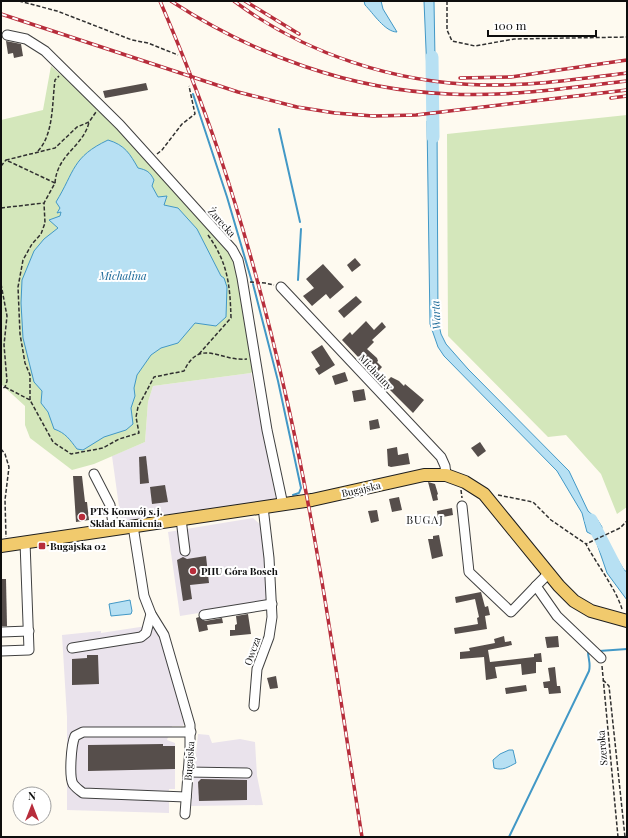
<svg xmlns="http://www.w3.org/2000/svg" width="628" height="838" font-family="'Playfair Display',serif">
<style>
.industrial{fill:#eae3ec}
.green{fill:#d4e7bb}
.water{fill:#b7e0f3;stroke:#4298c6}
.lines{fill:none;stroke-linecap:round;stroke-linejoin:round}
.stream{stroke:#4298c6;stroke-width:2}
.river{stroke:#b7e0f3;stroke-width:13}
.building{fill:#564e4b}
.minor-casing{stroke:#414141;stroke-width:11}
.major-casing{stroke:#1f1f1f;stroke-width:14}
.path{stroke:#303030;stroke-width:1.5;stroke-dasharray:4 2;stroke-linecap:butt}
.minor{stroke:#fff;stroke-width:9}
.major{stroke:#f1ca6d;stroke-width:12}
.rail-casing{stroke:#b72d3b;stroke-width:3.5}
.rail{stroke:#fff;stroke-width:2;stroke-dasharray:6;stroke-linecap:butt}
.poi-dot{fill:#b72d3b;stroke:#fff;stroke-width:1.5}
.labels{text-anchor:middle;stroke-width:4;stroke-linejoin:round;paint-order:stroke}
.street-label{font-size:10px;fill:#0e0e0e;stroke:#fff}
.poi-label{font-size:10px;font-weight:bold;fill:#0e0e0e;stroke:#fff;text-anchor:start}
.water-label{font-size:11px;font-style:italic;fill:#1d6a99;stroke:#fff}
.neighbourhood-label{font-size:11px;letter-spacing:1px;fill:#0e0e0e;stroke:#fff}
</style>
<rect width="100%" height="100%" fill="#fefaf0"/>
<g class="industrial">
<polygon points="251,373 276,499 121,521 112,456 145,442 148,402 153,386"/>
<polygon points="253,518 262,526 268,599 266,602 180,616 168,532"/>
<polygon points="153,625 158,629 184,724 183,726 172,726 167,740 175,743 175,789 169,789 169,813 67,810 67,717 62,635 101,631 101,633"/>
<polygon points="198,734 209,735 212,743 240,739 255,742 257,776 263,805 191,806"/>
</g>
<g class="green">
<polygon points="51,66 60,74 68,78 121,129 235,259 245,324 249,324 256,367 251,373 153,386 148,402 145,442 94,464 72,470 30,438 25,425 25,406 1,384 1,120 43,110"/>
<polygon points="627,115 627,507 617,514 601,474 566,435 548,437 448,336 447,134"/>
</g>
<g class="water">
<path d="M364 1H381L383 9 397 32C385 32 373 13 365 5Z"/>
<polygon points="424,1 434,1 435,59 437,74 427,73"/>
<polygon points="427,121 437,121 438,320 441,334 446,344 468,369 569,471 588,511 597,519 602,527 601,532 603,534 595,538 593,535 587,532 582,513 557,471 444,356 438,347 430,324"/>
<path d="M108 140C125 145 130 154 138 168 147 170 150 172 154 180L152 186 158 197 167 196 164 205 178 208 197 229 221 276 224 278 227 287 226 317 216 326 195 323 178 343 161 348 151 355 137 375 134 388 135 396 131 408 133 424 126 430 104 437 83 450 77 449C70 440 66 433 54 429L48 412 41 403 42 391 34 382 23 338 21 303 22 280 34 251 44 239 58 228 49 220 60 216 61 212 57 213 60 208 56 202C75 171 72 157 108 140Z"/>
<polygon points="604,537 624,570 627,572 627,600 607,573 596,541"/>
<polygon points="130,600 132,611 131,614 111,616 109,604"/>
<path d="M509 750H513L516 763C508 767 503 771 494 768L493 760 500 754Z"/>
</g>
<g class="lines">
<g class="stream">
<polyline points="193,94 227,197 252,282"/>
<polyline points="279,129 300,222"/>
<polyline points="298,280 301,229"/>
<polyline points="253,284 278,381 301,488 299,493 293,495"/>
<polyline points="599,651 627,649"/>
<path d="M509 837 589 671C591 663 588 659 588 651H590"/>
</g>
<g class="river">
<polyline points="432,57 433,137"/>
<polyline points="591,520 620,576 627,584"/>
</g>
</g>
<g class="building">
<polygon points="6,41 21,44 23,56 14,58 13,53 8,54"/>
<polygon points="146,83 148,90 105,98 103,91"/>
<polygon points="355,258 361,265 352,272 347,265"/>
<polygon points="323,264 344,287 330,299 326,294 312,306 303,296 314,288 306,279"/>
<polygon points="356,296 362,302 344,318 338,311"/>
<polygon points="366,321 374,330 382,322 386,327 372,340 374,342 367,349 377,358 378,361 377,362 382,367 375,375 342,340 350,332 352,335"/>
<polygon points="322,345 335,365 319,375 315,369 320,366 311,352"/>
<polygon points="345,372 348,381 335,385 332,376"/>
<polygon points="391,377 399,381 404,386 405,384 424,400 413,413 384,384"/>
<polygon points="364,389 366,400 354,402 352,391"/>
<polygon points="378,419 380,428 370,430 369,421"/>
<polygon points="480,442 486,451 478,457 471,448"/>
<polygon points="397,447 398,455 408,453 410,464 391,467 388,466 387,449"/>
<polygon points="146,456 149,483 140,484 139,457"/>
<polygon points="73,476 82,476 85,502 87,502 89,520 76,522"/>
<polygon points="428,482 435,484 438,494 437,495 438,500 433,501"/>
<polygon points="165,485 168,502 152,504 150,487"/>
<polygon points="399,497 402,510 392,512 389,499"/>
<polygon points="452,508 453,515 438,518 437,511"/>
<polygon points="377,510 379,521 371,523 368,511"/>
<polygon points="439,535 443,556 432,559 428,539 433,539 433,536"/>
<polygon points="206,556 209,583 190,585 192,599 183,601 177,560 183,557 187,559"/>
<polygon points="1,579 6,579 7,626 1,626"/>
<polygon points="481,592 485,607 488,606 490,615 485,616 487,629 455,634 454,628 478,624 477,618 479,617 475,599 456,603 455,597"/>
<polygon points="248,614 251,634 230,636 230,630 235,630 235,625 237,624 236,616"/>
<polygon points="199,617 205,621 222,618 223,623 207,625 208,630 199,632 196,618"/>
<polygon points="504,636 505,642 511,641 512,645 488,650 490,662 534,657 534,654 541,653 542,662 536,662 536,673 522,675 521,664 495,667 497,678 486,680 484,657 460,659 460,652 470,651 469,648 495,643 494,639"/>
<polygon points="558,636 559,647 547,648 545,637"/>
<polygon points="87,655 98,655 99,684 72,685 72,659 87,658"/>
<polygon points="555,667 557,686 560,686 561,693 549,694 548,688 544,688 543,682 550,681 548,668"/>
<polygon points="276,676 278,688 270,689 267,678"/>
<polygon points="526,685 527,691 506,694 505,688"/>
<polygon points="163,744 163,746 175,746 175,769 88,771 88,745"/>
<polygon points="201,779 247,780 247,800 199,801 198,782"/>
</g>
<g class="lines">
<defs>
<g id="minor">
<polyline points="7,35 26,39 45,51 120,125 232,249 238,260 242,278 267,430 283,505"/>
<polyline points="281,287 441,457 445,466 446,475"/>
<polyline points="94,474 110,505 114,529"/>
<polyline points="462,506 469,572 511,612 536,586"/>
<polyline points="181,519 185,551"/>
<polyline points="133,526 144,596 151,614 164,635 190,725 190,748 185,814"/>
<polyline points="549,573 536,586 557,616 601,658"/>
<polyline points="204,615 272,604"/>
<polyline points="1,632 29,631"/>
<polyline points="72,648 141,637 146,633 151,614"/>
<polyline points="1,651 29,650 25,542"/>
<polyline points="254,706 257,669 269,637 272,617 269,558 263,507"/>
<polyline points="188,772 247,773"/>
<path d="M186 797 83 793C79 790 76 788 73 784 69 777 71 745 75 736L83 732H191"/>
</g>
<polyline id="major" points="1,546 312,500 424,475 446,475 465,482 484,494 559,586 574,601 591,611 627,621"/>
</defs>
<use href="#minor" class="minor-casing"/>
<use href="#major" class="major-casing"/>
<g class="path">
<polyline points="19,1 57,11 132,40 148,43 178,55"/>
<polyline points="447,1 447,30 452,41 475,46 514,39 627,37"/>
<path d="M38 151C54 134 52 102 55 80L59 76"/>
<polyline points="157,154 162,150 182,124 195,114 189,86"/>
<polyline points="1,166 6,160"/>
<path d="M55 183C57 154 84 146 89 122"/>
<polyline points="1,208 44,203 55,183 6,160 55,148 77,127 89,122 96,112"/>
<polyline points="250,282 265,283 274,285"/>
<polyline points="1,284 7,316 4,345 7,381 5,387 1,389"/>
<path d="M199 354 231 318C230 285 228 263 208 235"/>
<path d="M5 387 30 400 53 442 71 454 103 448 119 439 139 433 136 417 138 407 154 377 184 371C200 337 220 362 247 359"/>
<polyline points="30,400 30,375 25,363 20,334 18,287 23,260 32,244 41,234 45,223 44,203"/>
<polyline points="1,449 5,454 9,467 5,500 6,537"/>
<polyline points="461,490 462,498"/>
<polyline points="498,495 533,502 551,520 586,544"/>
<path d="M622 609C615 587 597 565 586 544L620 528 627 521"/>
<polyline points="602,666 618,837"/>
<polyline points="603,680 609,686 625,837"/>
</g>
<use href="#minor" class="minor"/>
<use href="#major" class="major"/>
<defs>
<g id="rail">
<path d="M160 1C181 50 201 100 218 150 246 234 269 320 288 405 320 548 339 693 362 837"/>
<path d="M171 1C254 55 350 90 449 94 509 97 568 88 627 81"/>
<path d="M234 1C305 54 395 83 483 85 531 86 579 79 627 73"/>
<polyline points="245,1 299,34"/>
<polyline points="1,14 238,92 297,107 335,113 373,116 416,115 627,90"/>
<polyline points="460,78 511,77 627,60"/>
<polyline points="611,98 627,96"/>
</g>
</defs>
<use href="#rail" class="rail-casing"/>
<use href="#rail" class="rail"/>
</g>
<g class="poi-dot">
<circle cx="82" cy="517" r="4"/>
<rect x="38" y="542" width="8" height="8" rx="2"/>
<circle cx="193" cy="571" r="4"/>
</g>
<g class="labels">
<g class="street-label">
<text transform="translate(222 222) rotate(48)" y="4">Żarecka</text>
<text transform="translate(376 372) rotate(47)" y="4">Michaliny</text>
<text transform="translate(361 489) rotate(-13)" y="4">Bugajska</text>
<text transform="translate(252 651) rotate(-70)" y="4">Owcza</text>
<text transform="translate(602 748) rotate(-95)" y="4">Szeroka</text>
<text transform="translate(189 761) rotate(-86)" y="4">Bugajska</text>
</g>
<g class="poi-label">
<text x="90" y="515">PTS Konwój s.j.<tspan x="90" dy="12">Skład Kamienia</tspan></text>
<text x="50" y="550">Bugajska 02</text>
<text x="201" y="575">PHU Góra Bosch</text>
</g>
<g class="water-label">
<text x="123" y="280">Michalina</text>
<text transform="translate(436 315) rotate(-93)" y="4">Warta</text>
</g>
<g class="neighbourhood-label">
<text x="425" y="524">BUGAJ</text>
</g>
</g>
<rect width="628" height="838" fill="none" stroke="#0e0e0e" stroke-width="4"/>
<g transform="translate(32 806)"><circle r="19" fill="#ffffff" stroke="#9f9f9f"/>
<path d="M0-3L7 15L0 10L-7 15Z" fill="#b72d3b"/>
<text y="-6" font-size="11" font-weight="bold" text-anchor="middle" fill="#0e0e0e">N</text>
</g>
<path d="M488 30v6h108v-6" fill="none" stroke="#0e0e0e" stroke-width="2"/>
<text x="494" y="30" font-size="12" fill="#0e0e0e" stroke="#ffffff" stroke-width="3" paint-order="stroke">100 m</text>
</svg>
